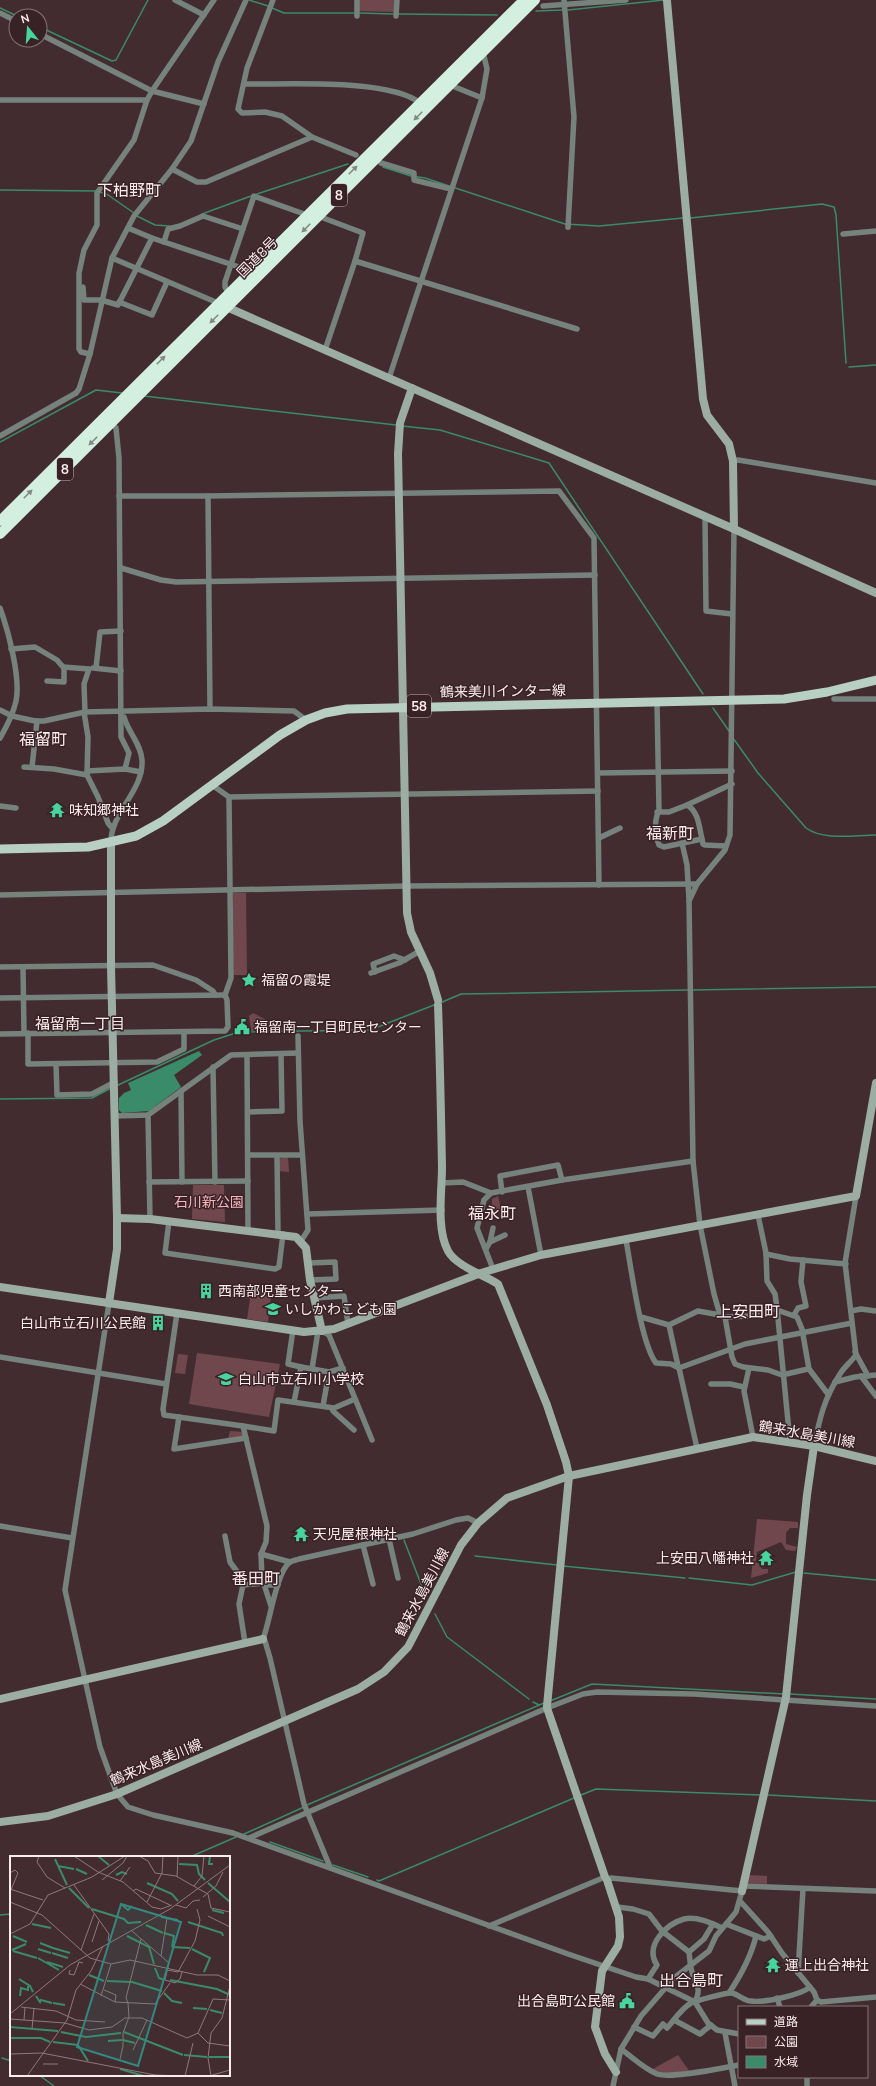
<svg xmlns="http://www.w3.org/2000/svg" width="876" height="2086" font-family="Mulish,'Noto Sans JP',sans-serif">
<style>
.green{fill:#71474e}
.water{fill:#3a8b6a}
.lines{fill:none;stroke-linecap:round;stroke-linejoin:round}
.stream{stroke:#3a8b6a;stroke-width:1.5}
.street{stroke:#76827c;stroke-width:5.5}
.secondary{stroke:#9caea4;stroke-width:8}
.primary{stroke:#b8d0c4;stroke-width:9}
.highway{stroke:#d2efe0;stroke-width:10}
.oneway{fill:#868883}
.labels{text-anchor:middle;stroke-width:3;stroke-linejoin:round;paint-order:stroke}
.shield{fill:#392226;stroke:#c2afb2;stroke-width:1}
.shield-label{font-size:13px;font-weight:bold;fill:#fcecee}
.street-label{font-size:14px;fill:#fcecee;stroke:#392226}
.poi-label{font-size:14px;fill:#fcecee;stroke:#392226;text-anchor:start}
.park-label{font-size:14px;fill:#f5b5bf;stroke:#392226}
.neighbourhood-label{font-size:15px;fill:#fcecee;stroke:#392226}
.quarter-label{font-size:16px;fill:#fcecee;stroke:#392226}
.inset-river{fill:none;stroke:#3a8b6a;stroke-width:2}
.inset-road{fill:none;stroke:#8d797b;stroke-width:1}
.view{fill:#338881;fill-opacity:0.15;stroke:#338881;stroke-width:2}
.inset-edge{fill:none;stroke:#fcecee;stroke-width:2}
</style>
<rect width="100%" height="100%" fill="#432c2f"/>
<g class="green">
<polygon points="359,0 395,0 394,12 359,11"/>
<polygon points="233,893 246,893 247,975 233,975"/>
<polygon points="253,1013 284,1029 284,1030 251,1031 249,1016"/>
<polygon points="288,1157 289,1172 279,1171 279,1160 281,1158"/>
<polygon points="193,1185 224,1185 225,1222 192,1219"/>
<polygon points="498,1196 501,1209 492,1212 492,1199"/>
<polygon points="253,1285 272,1288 268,1322 247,1319 250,1299 232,1296 233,1293 251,1295"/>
<polygon points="197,1353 280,1364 269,1417 189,1404"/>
<polygon points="178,1354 188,1355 185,1374 175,1373"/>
<polygon points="230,1431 243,1432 244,1436 228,1439"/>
<polygon points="757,1519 798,1522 798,1528 790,1528 786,1533 786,1544 797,1547 795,1551 786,1550 781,1542 757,1552 756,1560 762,1569 768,1569 768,1573 751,1578"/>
<polygon points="748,1875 767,1876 767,1884 747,1883"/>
<polygon points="678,2055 690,2072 666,2075 651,2070"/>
</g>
<polygon class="water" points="199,1051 202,1055 174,1075 181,1087 149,1111 122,1113 119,1110 119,1098 124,1093 131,1090 128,1083"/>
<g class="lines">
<g class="stream">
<polyline points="249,0 268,6"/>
<polyline points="0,8 17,16"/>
<polyline points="272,8 284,13 354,13"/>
<polyline points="568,10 664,0"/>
<polyline points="536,11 562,10"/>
<polyline points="360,13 393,14"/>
<polyline points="399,14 497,15"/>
<polyline points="40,27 112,61 116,60 148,0"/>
<polyline points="383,167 411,176 425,178 565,224 599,226 683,218"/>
<polyline points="0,190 97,191"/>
<polyline points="100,192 108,195 134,213"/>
<polyline points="257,194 348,164"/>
<polyline points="202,214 251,196"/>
<polyline points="137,216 155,225 169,226"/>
<polyline points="690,218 822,204 834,207 836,215 846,363"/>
<polyline points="849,367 876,365"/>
<polyline points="144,396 396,425"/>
<polyline points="402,426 440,430 549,463 703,694"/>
<polyline points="0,442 96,390 122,393"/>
<polyline points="713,708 729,731"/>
<path d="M733 738 758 773 806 828C824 841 854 835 876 835"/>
<polyline points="692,990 876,987"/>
<polyline points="440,1003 461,994 688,990"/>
<polyline points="116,1086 214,1040 239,1032 370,1030 434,1005"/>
<polyline points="0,1099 92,1098 111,1088"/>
<polyline points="404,1540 426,1597"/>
<polyline points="475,1556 557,1565"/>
<polyline points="563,1566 685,1578"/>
<polyline points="804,1573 876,1580"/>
<polyline points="689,1578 752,1585 796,1572"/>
<polyline points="435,1614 447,1637 529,1699"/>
<polyline points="790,1694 876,1699"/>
<polyline points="550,1701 592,1684 784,1694"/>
<polyline points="533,1702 539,1705"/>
<polyline points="581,1795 596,1789 761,1795"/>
<polyline points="768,1795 876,1801"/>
<polyline points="307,1805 544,1703"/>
<polyline points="242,1835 304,1807"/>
<polyline points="270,1842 323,1861"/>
<polyline points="190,1857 236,1837"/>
<polyline points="333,1865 368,1877"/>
<polyline points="377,1880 379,1881 574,1798"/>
<polyline points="0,1915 11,1914"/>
<polyline points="2,2058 11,2061"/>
<polyline points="39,2075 54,2086"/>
</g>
<g class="street">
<polyline points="175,0 204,15"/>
<polyline points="273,0 247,68 238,109 242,113 265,112 282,116 312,137 356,155"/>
<polyline points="564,0 574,117 568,227"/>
<polyline points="543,6 626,0"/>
<polyline points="0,13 16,21"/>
<polyline points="357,16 357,0"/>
<polyline points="396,16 397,0"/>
<polyline points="40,34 152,91 204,104"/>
<path d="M244 84C286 85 389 78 420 103"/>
<polyline points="450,85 482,98"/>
<polyline points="0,100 147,100"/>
<polyline points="381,163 414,173 414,180 451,189"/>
<polyline points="172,169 197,182 206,182 312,137"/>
<polyline points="318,216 363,233 355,261"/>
<polyline points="843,234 876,231"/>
<polyline points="152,238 242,268 249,272"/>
<polyline points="164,242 168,229 180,226 203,216 243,229"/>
<polyline points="112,258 218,303"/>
<polyline points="83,287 84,300 101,300 118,305 152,238 128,228"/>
<polyline points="228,292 225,287 225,282 254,196 307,215"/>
<polyline points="119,302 152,315 167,282"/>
<polyline points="325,350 355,261 577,329"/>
<polyline points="90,354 81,352 79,349 79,273 84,250 97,225 97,193 134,140 147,100 152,91 214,0"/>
<polyline points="389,378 482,98 487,69 483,52"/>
<polyline points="111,423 116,428 119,458 121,737 129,753 125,769"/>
<polyline points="0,436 76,393 79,389 90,354 112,258 134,216 172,169 191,141 218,62 246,0"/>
<polyline points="733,461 738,460 876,483"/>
<polyline points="119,496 208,496 559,491 594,538 599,885"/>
<polyline points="208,496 210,709"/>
<polyline points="705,517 706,611 732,614"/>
<polyline points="734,529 730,835 725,850 697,884 689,901 693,1161 700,1225 714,1294 720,1315 725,1317 732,1357 735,1364 743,1367 768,1370 782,1375 808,1369"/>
<polyline points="121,568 161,580 176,582 595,575"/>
<path d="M0 608C8 630 21 678 16 701 13 715 7 726 0 738"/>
<polyline points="11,649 35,647 57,660 63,667 89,669 84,684 85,712"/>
<polyline points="93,668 121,671"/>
<polyline points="96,668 100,632 121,631"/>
<polyline points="47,681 64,682 64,667"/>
<polyline points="834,699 876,699"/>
<path d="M657 702 659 810C654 821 655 834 659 845L664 847 702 839C699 827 699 812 687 805L669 812H657"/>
<polyline points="0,710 12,716 35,721 44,721 85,712 210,709 294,711 306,720"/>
<polyline points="84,712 88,737 87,775 98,797 108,823 112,828"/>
<polyline points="24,767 54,769 87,775"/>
<polyline points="32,767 37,721"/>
<polyline points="87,771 125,769 141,772"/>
<polyline points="598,773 732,771"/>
<polyline points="212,785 229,797 598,791"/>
<polyline points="687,805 732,784"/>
<polyline points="0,806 16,808"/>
<polyline points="599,838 620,828"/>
<polyline points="702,839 703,844 705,845 726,846"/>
<path d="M111 843C110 813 144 791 142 760 141 744 128 732 124 717"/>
<polyline points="682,843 687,865 689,900"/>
<polyline points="0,895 407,886 697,884"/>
<polyline points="0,967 153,965 196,980 213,991 215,995"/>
<polyline points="23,967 24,1033"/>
<polyline points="375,972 373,964 394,956 405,960"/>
<polyline points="371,973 399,963 420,951"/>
<polyline points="225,995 231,978 229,797"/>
<polyline points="0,998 225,995"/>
<polyline points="28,1033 28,1064 157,1062 184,1049 184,1032"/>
<polyline points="0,1034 225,1031 228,1027 227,1000 225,995"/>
<polyline points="298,1036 300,1121 308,1230 301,1241"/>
<polyline points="247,1055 248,1230"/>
<polyline points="56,1064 57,1095 92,1094 115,1082"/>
<polyline points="213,1067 215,1182"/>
<polyline points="181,1091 182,1182"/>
<polyline points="248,1112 282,1111 281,1054"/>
<polyline points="148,1115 150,1219"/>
<polyline points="115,1116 148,1115 231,1055 298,1053"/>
<polyline points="249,1155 302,1155"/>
<polyline points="277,1156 278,1234"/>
<polyline points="149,1182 248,1181"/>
<polyline points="442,1183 463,1182 491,1193 562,1180 693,1161"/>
<polyline points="528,1187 541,1255"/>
<polyline points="502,1192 500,1176 558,1165 562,1180"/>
<polyline points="491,1193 484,1200 477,1228 493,1269"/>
<polyline points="308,1214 442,1210"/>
<polyline points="758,1215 766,1253 767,1281 775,1294 777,1308"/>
<polyline points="169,1221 165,1253 275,1269 279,1267 283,1234"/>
<path d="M626 1240C631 1267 641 1344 656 1363L671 1364 679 1368"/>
<polyline points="490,1242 493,1228"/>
<polyline points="486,1249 490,1242 505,1235"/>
<polyline points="766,1254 790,1259 846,1264"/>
<polyline points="309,1263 335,1262 336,1279 310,1280"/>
<polyline points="314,1298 344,1296 348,1324"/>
<polyline points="109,1303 65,1590 100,1747 117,1794 128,1807 153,1815 233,1833 568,1954 636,1977 648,1979 695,2002 708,2023 717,2030 739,2034"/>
<polyline points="777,1310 797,1317 802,1329 809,1369 828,1394"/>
<polyline points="851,1311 861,1309 876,1311"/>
<polyline points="177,1313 163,1409 164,1415 243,1426 267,1526 266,1542 261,1554 290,1562"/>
<polyline points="794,1315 798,1308 806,1306 801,1282 803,1260"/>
<polyline points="641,1317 669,1325 698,1311 720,1315"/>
<polyline points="725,1317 750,1316 777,1308 790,1442"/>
<polyline points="669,1325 678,1366"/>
<polyline points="293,1330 288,1364 301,1367 294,1402"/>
<polyline points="322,1331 329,1335 372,1440"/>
<polyline points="855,1352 868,1376"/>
<polyline points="0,1357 166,1384"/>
<polyline points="301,1367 329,1372 343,1368"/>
<polyline points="679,1368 745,1344 852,1323"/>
<polyline points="679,1368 697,1448"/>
<polyline points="749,1368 744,1391 753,1437"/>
<polyline points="312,1369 318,1331"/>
<polyline points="861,1376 876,1396"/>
<polyline points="835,1382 855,1377 876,1375"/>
<polyline points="711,1384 730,1384 744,1387"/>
<polyline points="323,1406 329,1372"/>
<polyline points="332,1408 333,1411 354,1430"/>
<polyline points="179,1417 174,1449 246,1438"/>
<polyline points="243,1426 274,1431 278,1400 334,1408 355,1399"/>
<path d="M814 1446C820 1417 824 1399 840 1374 844 1367 851 1362 856 1355L845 1263 856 1196"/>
<polyline points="0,1526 72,1538"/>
<polyline points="225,1536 230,1562 241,1577 243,1585 239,1604 245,1643"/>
<polyline points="389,1539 398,1578"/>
<polyline points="363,1545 373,1584"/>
<polyline points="261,1554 262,1578 271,1606"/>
<polyline points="243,1585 263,1583"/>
<polyline points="264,1585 278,1585"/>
<polyline points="249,1838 547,1708 583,1694 597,1692 694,1694 876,1706"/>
<path d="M330 1867 304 1804 270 1658 265 1641 263 1639C270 1622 276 1572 290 1562 292 1561 296 1560 299 1559L413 1534 456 1520 468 1518 478 1523"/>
<polyline points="744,1886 876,1891"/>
<polyline points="740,1901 768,1932 782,1953 814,1992 817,2000"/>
<path d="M617 1907 633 1909 649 1914 662 1931 689 1952C690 1959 690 1966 692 1972 696 1987 702 1986 695 2002"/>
<polyline points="726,1924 764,1939 771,1936"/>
<polyline points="489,1926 605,1877 607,1880 611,1878 742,1891 736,1912 716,1936 709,1951 674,1978 641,2016 621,2049 613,2086"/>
<polyline points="689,1952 704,1939 713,1924"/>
<polyline points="798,1973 803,1889"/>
<path d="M648 1979 657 1965C644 1946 666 1924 684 1919 696 1916 712 1923 722 1928"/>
<path d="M729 1993C741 1975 751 1957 756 1936"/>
<polyline points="777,1998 780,2007"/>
<polyline points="817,2000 821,2002 876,1997"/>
<polyline points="811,2007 817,2000"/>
<polyline points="674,2020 700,2034 711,2025"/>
<path d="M634 2027 653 2036 663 2024 667 2028C674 2020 682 2008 691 2003 696 2001 727 1992 732 1993 739 1995 745 2001 751 2001 764 2003 801 1995 810 1987"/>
<polyline points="725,2033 735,2086"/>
<path d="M621 2049C632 2057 644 2069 657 2074 671 2079 722 2068 739 2065"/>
<polyline points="807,2077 807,2086"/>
</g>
<g class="secondary">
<polyline points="667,1 703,399 707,415 729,444 733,461 734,529 876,593"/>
<polyline points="222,305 734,529"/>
<polyline points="412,388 400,423 398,454 407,913 411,932 430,973 438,1000"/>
<path d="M438 1005C440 1059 441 1113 442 1167 442 1192 436 1228 448 1251 456 1266 484 1275 498 1284L547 1405 566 1462 569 1476 547 1706"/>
<polyline points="117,1218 150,1219 296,1237 306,1248 310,1280 322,1331"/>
<polyline points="0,1287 304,1332 334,1329 481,1273 541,1255 856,1196 876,1083"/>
<polyline points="109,1303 117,1249 117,1218 111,966 111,843"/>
<polyline points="0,1699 263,1639"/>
<polyline points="547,1708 605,1877"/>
<polyline points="0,1822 48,1816 117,1794 358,1689 384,1672 408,1647 461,1545 478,1523 507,1498 569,1476 753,1437 814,1446 876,1461"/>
<polyline points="607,1880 619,1917 620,1937 618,1946 602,1971 595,2027 605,2054 616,2072"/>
<polyline points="742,1891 786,1697 807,1495 814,1446"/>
</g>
<polyline class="primary" points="0,849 88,847 136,836 163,821 280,735 306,720 325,713 347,709 784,699 827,692 876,680"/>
<g class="highway">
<polyline points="0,521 524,0"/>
<polyline points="0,534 535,0"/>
</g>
</g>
<defs><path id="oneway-solid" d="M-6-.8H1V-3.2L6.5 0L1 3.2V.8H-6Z"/></defs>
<g class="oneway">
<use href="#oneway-solid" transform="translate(418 116) rotate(135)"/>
<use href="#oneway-solid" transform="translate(353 170) rotate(-45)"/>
<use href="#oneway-solid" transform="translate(306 228) rotate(135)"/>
<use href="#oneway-solid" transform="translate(214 319) rotate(135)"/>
<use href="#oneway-solid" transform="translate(161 360) rotate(-45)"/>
<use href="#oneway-solid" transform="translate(93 441) rotate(135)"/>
<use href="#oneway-solid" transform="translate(28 494) rotate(-45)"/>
</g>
<defs>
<symbol id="temple-bare" viewBox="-9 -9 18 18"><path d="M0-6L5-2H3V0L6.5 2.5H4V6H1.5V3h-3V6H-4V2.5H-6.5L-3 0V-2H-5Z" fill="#47d49e" stroke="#392226" stroke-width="2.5" paint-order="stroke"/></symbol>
<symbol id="sight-bare" viewBox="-9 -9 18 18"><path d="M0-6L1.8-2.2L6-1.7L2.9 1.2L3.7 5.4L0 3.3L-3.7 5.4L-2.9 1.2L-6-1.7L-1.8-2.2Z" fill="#47d49e" stroke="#392226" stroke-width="2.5" paint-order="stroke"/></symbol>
<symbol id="civic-bare" viewBox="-9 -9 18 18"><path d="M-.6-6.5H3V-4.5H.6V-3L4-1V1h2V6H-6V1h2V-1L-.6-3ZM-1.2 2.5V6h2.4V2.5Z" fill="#47d49e" stroke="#392226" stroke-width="2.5" paint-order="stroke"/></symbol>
<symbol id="building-bare" viewBox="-9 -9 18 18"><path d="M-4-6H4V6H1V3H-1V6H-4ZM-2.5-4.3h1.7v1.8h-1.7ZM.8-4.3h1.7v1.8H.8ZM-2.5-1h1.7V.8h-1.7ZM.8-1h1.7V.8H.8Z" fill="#47d49e" stroke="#392226" stroke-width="2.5" paint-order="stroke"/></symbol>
<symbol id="school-bare" viewBox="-9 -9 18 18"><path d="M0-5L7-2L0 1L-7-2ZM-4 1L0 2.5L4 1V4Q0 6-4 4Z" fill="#47d49e" stroke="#392226" stroke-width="2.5" paint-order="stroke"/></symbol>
</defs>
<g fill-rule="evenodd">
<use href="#temple-bare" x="46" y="799" width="22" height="22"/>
<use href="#sight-bare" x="238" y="969" width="22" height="22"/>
<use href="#civic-bare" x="231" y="1016" width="22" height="22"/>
<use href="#building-bare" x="195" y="1280" width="22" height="22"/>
<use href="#school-bare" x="262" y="1298" width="22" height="22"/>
<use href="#building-bare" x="147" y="1312" width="22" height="22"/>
<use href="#school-bare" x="215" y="1368" width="22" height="22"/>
<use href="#temple-bare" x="290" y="1523" width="22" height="22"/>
<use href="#temple-bare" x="755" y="1547" width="22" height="22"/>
<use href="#temple-bare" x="762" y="1954" width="22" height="22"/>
<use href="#civic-bare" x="616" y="1990" width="22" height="22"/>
</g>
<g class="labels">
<g class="shield">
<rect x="331" y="184" width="16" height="22" rx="3"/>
<rect x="57" y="458" width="16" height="22" rx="3"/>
<rect x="407" y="695" width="24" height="22" rx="3"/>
</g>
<g class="shield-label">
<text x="339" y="200">8</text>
<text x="65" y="474">8</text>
<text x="419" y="711">58</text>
</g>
<g class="street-label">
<text transform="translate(257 257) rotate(-45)" y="5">国道8号</text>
<text transform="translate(503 691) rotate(-1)" y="5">鶴来美川インター線</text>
<text transform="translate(807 1434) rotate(10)" y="5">鶴来水島美川線</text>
<text transform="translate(422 1592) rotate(-62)" y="5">鶴来水島美川線</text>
<text transform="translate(156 1762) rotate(-23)" y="5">鶴来水島美川線</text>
</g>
<g class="poi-label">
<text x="69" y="815">味知郷神社</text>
<text x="261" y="985">福留の霞堤</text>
<text x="254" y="1032">福留南一丁目町民センター</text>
<text x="218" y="1296">西南部児童センター</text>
<text x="285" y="1314">いしかわこども園</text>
<text x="146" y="1328" text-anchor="end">白山市立石川公民館</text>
<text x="238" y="1384">白山市立石川小学校</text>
<text x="313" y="1539">天児屋根神社</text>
<text x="754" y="1563" text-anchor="end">上安田八幡神社</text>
<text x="785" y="1970">運上出合神社</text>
<text x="615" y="2006" text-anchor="end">出合島町公民館</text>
</g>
<g class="park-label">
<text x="209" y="1207">石川新公園</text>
</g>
<g class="neighbourhood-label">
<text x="80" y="1029">福留南一丁目</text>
</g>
<g class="quarter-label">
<text x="129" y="196">下柏野町</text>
<text x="43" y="745">福留町</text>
<text x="670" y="839">福新町</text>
<text x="492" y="1219">福永町</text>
<text x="748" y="1317">上安田町</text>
<text x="256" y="1584">番田町</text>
<text x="691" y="1986">出合島町</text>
</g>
</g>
<g transform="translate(10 1856)">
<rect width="220" height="220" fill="#432c2f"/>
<path class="inset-river" d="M88 0 99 9M200 0 199 8H203M45 3 57 29M169 8 187 9 189 18 195 24M48 10 64 13M66 13 77 18M106 19 112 16 117 18M137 27 162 38 168 45M198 27 220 46M59 32 79 52M111 48 118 54 122 50M82 53 114 63 118 67 131 66M202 54 214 57M151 61 168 64M178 66 212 77 213 80M22 68 41 72M136 69 153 77M154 77 164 80 162 91M3 80 17 86M117 80 139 91 144 108M30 87 43 92M162 91 180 92M43 92 60 97M28 93 41 97M182 93 200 102 194 116M2 94 16 88M3 95 27 102M42 97 58 102M28 102 49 114M37 106 53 111M145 112 149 122 154 124M79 119 94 125M9 123 20 130 23 136M160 124 207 133 220 139M97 125 122 126 152 135M154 137 162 145 172 147M10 140 11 132 18 134V130M26 140 30 146 31 144 42 147M43 147 55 149M183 152 197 153M200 154 212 157M0 171 48 175M51 176 76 181 111 177M114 176 173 199M0 182H31L40 186M113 184 125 187M98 185 112 184M43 186 68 189M68 189 78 205M174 199 197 201M199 201H220M110 213 134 220"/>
<path class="inset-road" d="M29 0 27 6 37 21 55 32M64 0 88 16 113 26 142 51 151 53 162 49M129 0 138 5 145 17 166 20 187 32M0 17 5 14 8 17 0 36M167 21 168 0M92 24 113 7 117 0M110 25 120 11M64 29 99 78 98 85M184 30 192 20 194 0M187 32 198 38 201 52 220 56M0 33 33 44M123 35 126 33 160 49M193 41 206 30 213 16M0 46 32 59 80 102 101 108 120 104 187 119H208L220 125M137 46 152 17 153 0M166 49 176 52 183 45 190 44M198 60 220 71M157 62 151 100 159 107 155 124 165 127 170 123 172 116M122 75 151 100M0 78 20 68 38 39 82 21 115 0M82 86 89 65M71 94 84 58M60 114 59 118 64 119 69 106 73 107M157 114 168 116 185 85 190 64 187 53M120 126 131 83M70 128 105 146 145 148 160 127M94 134 106 139 105 146M91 140 101 108M11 151 46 155 66 164 95 166M0 158 60 109 160 53 220 9M0 163 55 167 79 174 102 171 115 162H132L177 182 188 177 198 187 220 190M14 164 15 151M22 173 24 152M113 177 119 161 118 147 116 142 120 126M113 177V190M188 177 203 143 220 144M123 194 137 164M0 198 32 197 145 219 172 220M110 203 113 190M33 208H48M17 220 57 164 66 134 81 115 93 90M175 220 183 187M199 220 220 214M201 220 198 202 201 177 212 162 220 130"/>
<path class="view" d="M111 48 171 66 128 210 67 191Z"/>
<rect width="220" height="220" class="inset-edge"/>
</g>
<rect x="738" y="2006" width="130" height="72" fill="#392226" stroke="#877376"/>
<rect x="746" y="2019" width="20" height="6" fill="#b8d0c4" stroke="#877376"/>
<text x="774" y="2026" font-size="12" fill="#fcecee">道路</text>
<rect x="746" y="2036" width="20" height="12" fill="#71474e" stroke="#877376"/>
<text x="774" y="2046" font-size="12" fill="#fcecee">公園</text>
<rect x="746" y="2056" width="20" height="12" fill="#3a8b6a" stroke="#877376"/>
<text x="774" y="2066" font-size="12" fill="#fcecee">水域</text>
<g transform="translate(28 28) rotate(343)"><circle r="19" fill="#392226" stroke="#877376"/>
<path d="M0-3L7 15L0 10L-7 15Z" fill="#47d49e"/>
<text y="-6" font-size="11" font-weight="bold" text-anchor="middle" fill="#fcecee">N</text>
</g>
</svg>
